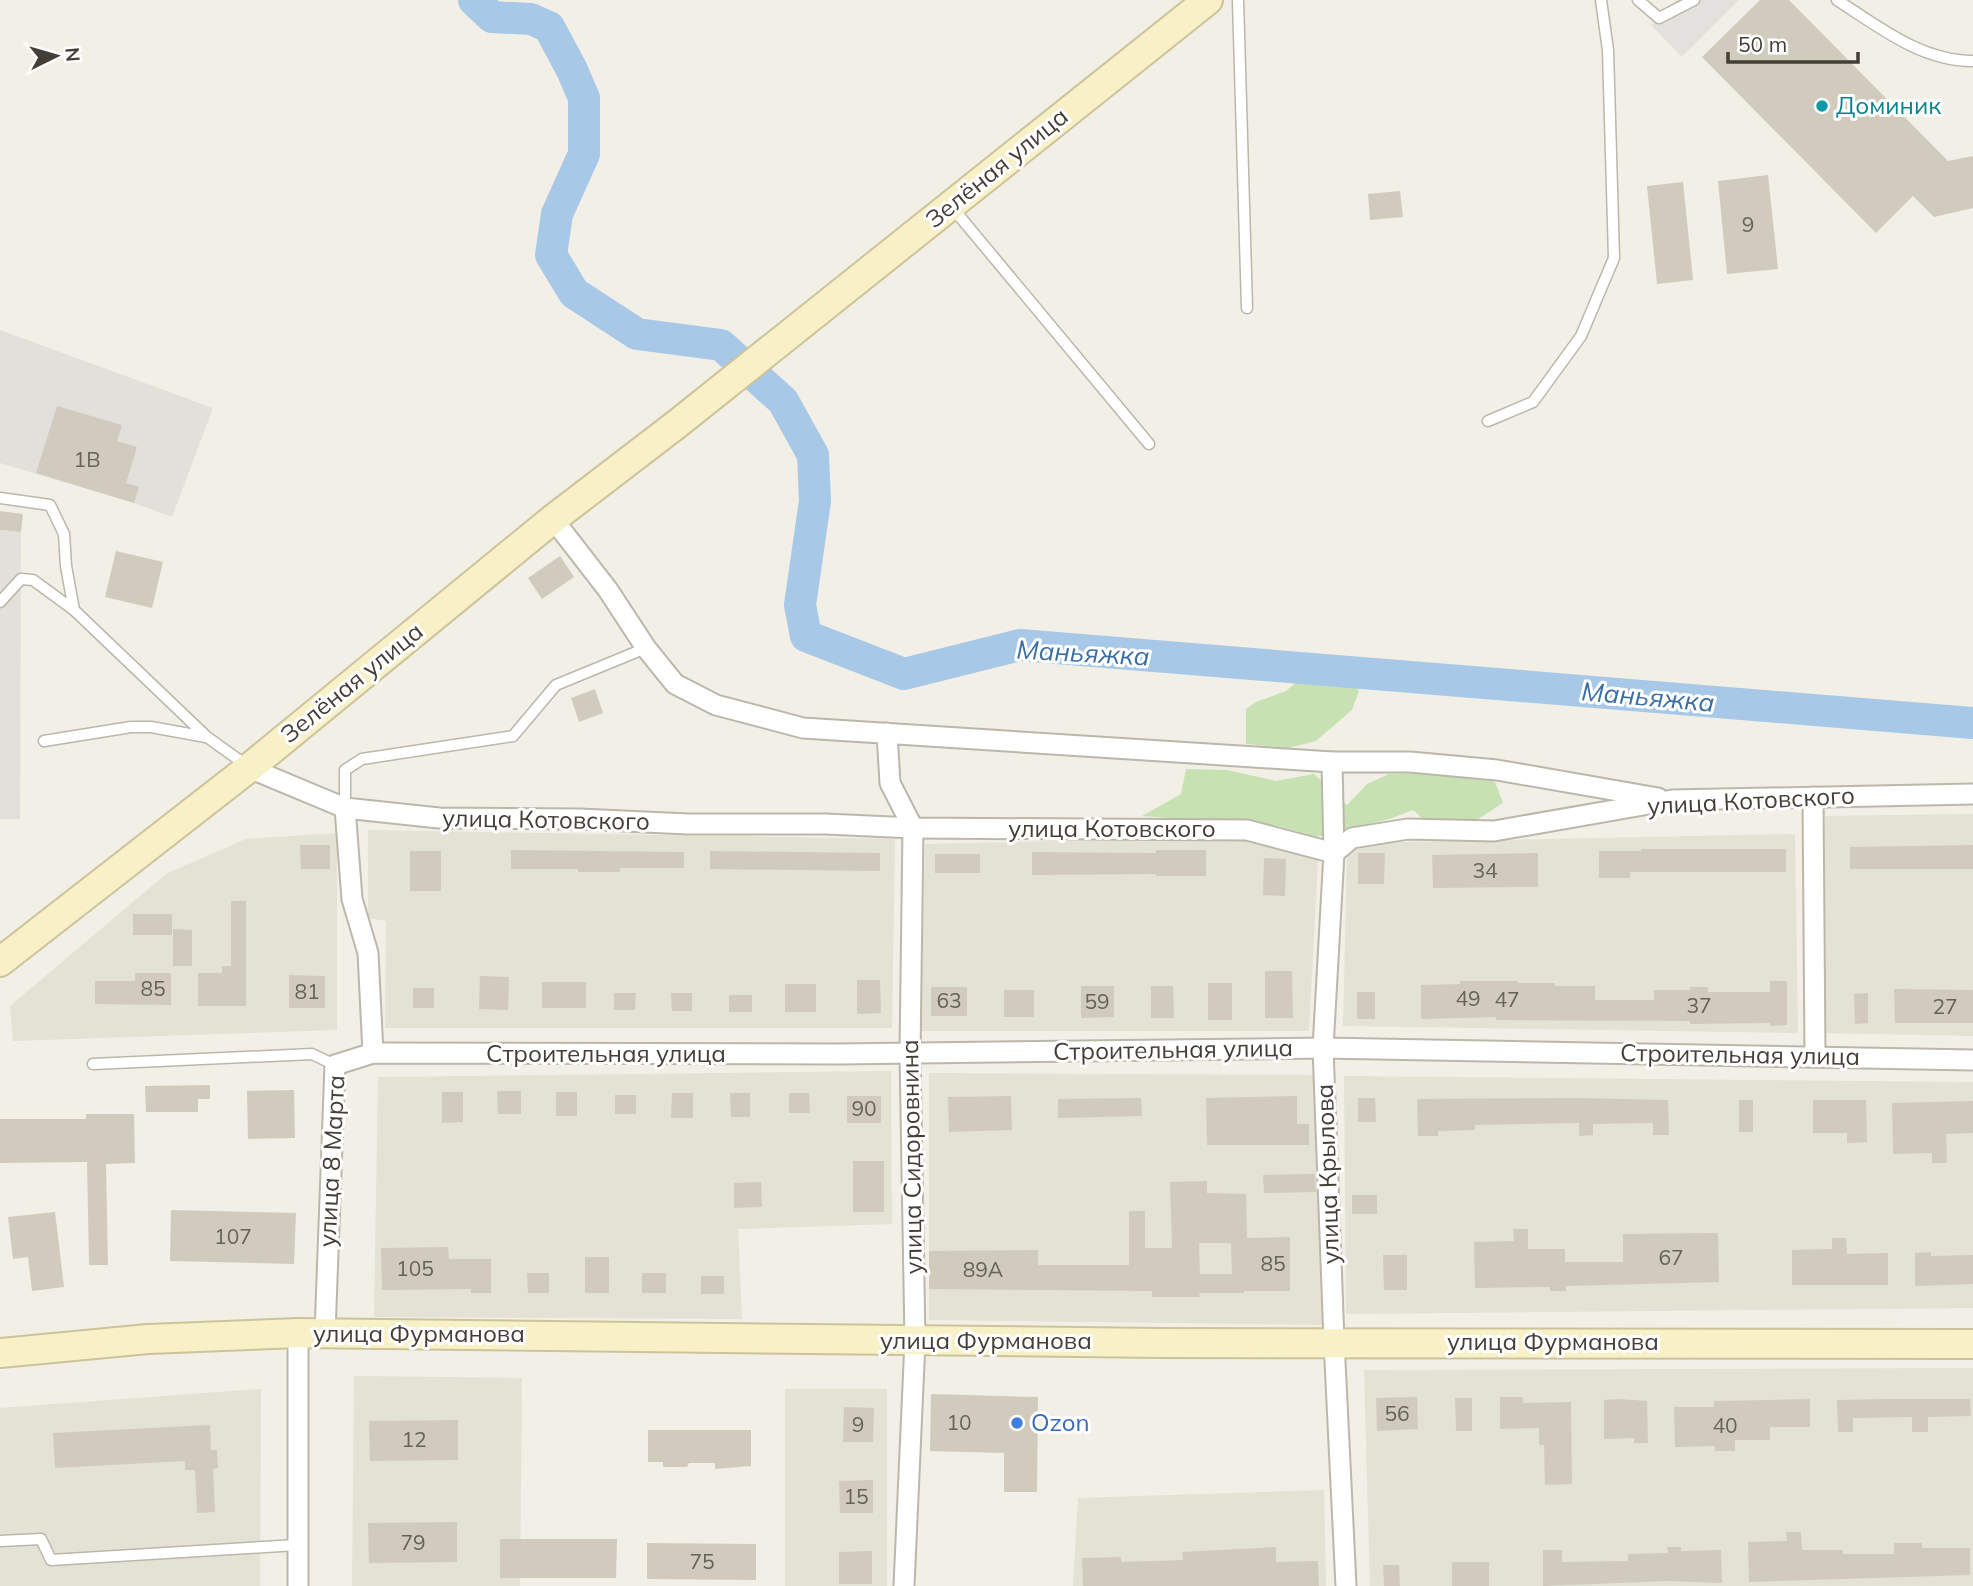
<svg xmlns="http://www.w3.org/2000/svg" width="1973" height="1586" font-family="Mulish,sans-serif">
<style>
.residential{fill:#e4e1d5}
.industrial{fill:#e3e0db}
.green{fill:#c8e1b3}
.parking{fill:#e2e1de}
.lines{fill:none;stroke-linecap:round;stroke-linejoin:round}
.river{stroke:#a8c8e8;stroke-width:32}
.building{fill:#d1cbbd;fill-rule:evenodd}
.lane-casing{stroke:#bbb7aa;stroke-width:13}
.street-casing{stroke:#bbb7aa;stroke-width:23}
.secondary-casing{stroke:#ccc39a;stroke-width:32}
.lane{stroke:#fff;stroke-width:10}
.street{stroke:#fff;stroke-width:19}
.secondary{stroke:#f8f1c8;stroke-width:28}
.culture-dot{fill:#0f9aa8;stroke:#fff;stroke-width:2.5}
.shop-dot{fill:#3f7fe0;stroke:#fff;stroke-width:2.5}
.labels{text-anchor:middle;stroke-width:6;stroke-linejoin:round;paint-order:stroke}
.number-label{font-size:21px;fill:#666258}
.culture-label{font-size:24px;fill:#0d838f;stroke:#fff;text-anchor:start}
.street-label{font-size:24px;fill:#433f36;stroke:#fff}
.shop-label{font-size:24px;fill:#366cbe;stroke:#fff;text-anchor:start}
.water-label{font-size:26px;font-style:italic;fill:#3b6ea3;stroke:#fff}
</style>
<rect width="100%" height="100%" fill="#f1efe6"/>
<g class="residential">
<polygon points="1973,814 1973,1036 1825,1033 1825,816"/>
<polygon points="368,830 895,839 892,1028 385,1028 386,921 368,918"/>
<polygon points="337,833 337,1030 13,1041 10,1006 166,874 246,839"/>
<polygon points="1795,834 1798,1033 1343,1026 1347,855 1361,843"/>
<polygon points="1242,837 1318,859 1309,1031 920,1031 925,844"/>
<polygon points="891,1071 892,1224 738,1229 742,1319 374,1317 378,1077"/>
<polygon points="929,1073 1321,1075 1326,1325 929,1320"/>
<polygon points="1344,1076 1973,1082 1973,1308 1346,1314"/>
<polygon points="1973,1368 1973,1586 1370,1586 1364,1370"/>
<polygon points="354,1376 522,1378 520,1586 352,1586"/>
<polygon points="261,1389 260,1586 0,1586 0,1408"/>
<rect x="785" y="1389" width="102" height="197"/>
<polygon points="1324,1490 1326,1586 1073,1586 1078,1498"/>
</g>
<g class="industrial">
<polygon points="0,330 213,408 172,517 134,503 0,463"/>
<polygon points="0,530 21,532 20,819 0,819"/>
</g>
<g class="green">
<polygon points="1306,674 1348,679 1359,691 1352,710 1316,741 1288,748 1246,744 1246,709 1256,702 1286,691"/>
<polygon points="1186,769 1227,770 1276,781 1314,774 1347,805 1367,784 1389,774 1458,772 1495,782 1503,803 1467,826 1427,823 1413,810 1389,819 1317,837 1279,826 1142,816 1181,794"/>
</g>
<polygon class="parking" points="1677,0 1739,0 1682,57 1651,25"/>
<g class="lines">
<polyline class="river" points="474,0 492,17 531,19 549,27 572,70 584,98 584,154 557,214 551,255 574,293 637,334 721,345 783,401 813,455 815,501 800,605 806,636 904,674 1020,645 1973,723"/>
</g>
<g class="building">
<polygon points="1760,0 1789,0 1948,161 1973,156 1973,208 1934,217 1913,196 1876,233 1702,57"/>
<polygon points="1768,175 1778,269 1727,274 1718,181"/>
<polygon points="1683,182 1693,280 1657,284 1647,186"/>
<polygon points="1400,191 1403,217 1370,220 1368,194"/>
<polygon points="57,406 122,425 117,441 137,447 126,483 139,487 134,503 36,473"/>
<polygon points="0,511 23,514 21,532 0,530"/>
<polygon points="116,551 163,562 152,608 105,597"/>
<polygon points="560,556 574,577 542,599 528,578"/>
<polygon points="595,689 603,713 579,722 571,698"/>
<polygon points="300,845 330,845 330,869 301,869"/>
<polygon points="1973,845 1973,869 1850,869 1850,847"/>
<polygon points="1641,849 1786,849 1786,872 1630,872 1630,878 1599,878 1599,851 1641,851"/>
<polygon points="511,850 684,852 684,868 620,868 620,872 578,872 578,869 511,869"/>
<polygon points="1156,850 1206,850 1206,876 1156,876 1156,874 1032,875 1032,852 1156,853"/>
<rect x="410" y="851" width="31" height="40"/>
<polygon points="710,851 880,853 880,871 710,869"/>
<polygon points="1358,853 1385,853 1384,884 1358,884"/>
<polygon points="1538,853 1538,887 1433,888 1432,855"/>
<rect x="935" y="854" width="45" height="19"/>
<polygon points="1264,858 1286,859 1285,896 1263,895"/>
<polygon points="231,901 246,901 246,1006 198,1006 198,973 222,973 222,966 231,966"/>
<rect x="133" y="914" width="39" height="21"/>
<polygon points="173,929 192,930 192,966 173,966"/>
<polygon points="1265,971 1292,971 1293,1018 1265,1018"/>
<polygon points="135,973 171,973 171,1005 95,1004 95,981 135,981"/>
<polygon points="289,975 325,976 325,1008 289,1008"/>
<polygon points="480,976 509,977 508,1010 479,1009"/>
<polygon points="857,980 880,980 881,1013 857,1014"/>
<polygon points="1460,981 1518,981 1518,983 1555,983 1555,986 1595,986 1595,1000 1654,1000 1654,990 1690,990 1690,987 1708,987 1708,992 1770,992 1770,981 1787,981 1787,1025 1770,1026 1770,1023 1690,1024 1690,1021 1496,1020 1496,1017 1421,1019 1421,985 1460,984"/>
<rect x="542" y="982" width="44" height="26"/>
<rect x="1208" y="983" width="24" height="37"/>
<rect x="785" y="984" width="31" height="28"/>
<polygon points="1081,986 1114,986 1114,1017 1081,1018"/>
<polygon points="1151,986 1173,986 1174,1018 1151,1018"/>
<rect x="931" y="987" width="36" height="29"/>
<rect x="413" y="988" width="21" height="20"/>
<polygon points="1894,989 1973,990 1973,1023 1895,1023"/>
<rect x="1004" y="990" width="30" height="27"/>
<rect x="1357" y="992" width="18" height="27"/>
<polygon points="614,993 636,993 635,1010 614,1010"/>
<polygon points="671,993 692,993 692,1011 672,1011"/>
<polygon points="1868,993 1868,1023 1855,1024 1854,994"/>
<rect x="729" y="995" width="23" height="17"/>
<polygon points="210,1085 210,1099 198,1099 198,1112 146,1112 145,1086"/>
<polygon points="294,1090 295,1138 248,1139 247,1091"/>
<polygon points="497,1091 521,1091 521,1114 498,1114"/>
<polygon points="442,1092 463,1092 463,1122 442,1123"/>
<rect x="556" y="1092" width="21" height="24"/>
<polygon points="672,1093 693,1093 693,1118 671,1118"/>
<polygon points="730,1093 750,1093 750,1117 731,1117"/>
<polygon points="789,1093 809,1093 810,1113 789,1113"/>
<rect x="615" y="1095" width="21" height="19"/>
<rect x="847" y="1096" width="34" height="27"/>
<polygon points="1011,1096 1012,1130 949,1132 948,1097"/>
<polygon points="1297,1096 1297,1124 1309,1124 1309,1145 1207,1145 1206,1098"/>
<polygon points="1141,1098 1142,1116 1058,1118 1058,1099"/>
<polygon points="1358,1098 1375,1098 1376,1122 1358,1122"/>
<polygon points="1578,1098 1668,1100 1669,1135 1653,1135 1653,1123 1593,1124 1593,1135 1579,1136 1579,1123 1475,1125 1475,1130 1438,1131 1438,1136 1418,1136 1417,1099"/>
<rect x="1739" y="1100" width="14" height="32"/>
<polygon points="1813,1100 1866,1100 1867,1142 1847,1143 1847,1133 1813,1133"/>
<polygon points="1973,1101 1973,1133 1946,1134 1947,1163 1932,1163 1932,1153 1893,1154 1892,1103"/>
<polygon points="86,1114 134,1114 135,1163 106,1164 108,1265 89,1265 87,1162 0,1163 0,1119 86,1119"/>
<rect x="853" y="1161" width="31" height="51"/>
<polygon points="1315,1174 1316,1192 1264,1193 1263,1175"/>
<path d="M1207 1181V1193L1246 1194 1247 1238 1290 1237V1291H1244V1293H1199L1200 1297H1152V1291L929 1289V1251L1038 1250V1265H1129V1211H1145V1248H1172L1170 1182ZM1199 1243H1231L1232 1274H1200Z"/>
<polygon points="761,1182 762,1207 734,1208 734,1183"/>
<rect x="1352" y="1195" width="25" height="19"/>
<polygon points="171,1210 296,1213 294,1264 170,1261"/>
<polygon points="55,1212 64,1287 32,1291 28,1257 13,1259 8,1217"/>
<polygon points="1513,1229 1528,1229 1528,1249 1565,1249 1565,1262 1623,1262 1623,1234 1718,1233 1719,1282 1566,1286 1566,1291 1550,1291 1550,1287 1475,1288 1474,1242 1514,1241"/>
<polygon points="1832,1238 1846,1238 1847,1254 1888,1253 1888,1285 1792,1285 1792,1250 1832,1249"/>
<polygon points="448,1247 449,1259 491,1259 491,1293 471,1293 471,1289 382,1290 381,1248"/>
<polygon points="1931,1252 1931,1256 1973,1255 1973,1284 1915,1286 1915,1253"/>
<polygon points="1383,1255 1407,1255 1407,1290 1384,1290"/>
<rect x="585" y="1257" width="24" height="36"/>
<polygon points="527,1273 549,1273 549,1293 528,1293"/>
<rect x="642" y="1273" width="24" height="20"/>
<rect x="701" y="1276" width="23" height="18"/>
<polygon points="931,1394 1038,1397 1037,1492 1004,1492 1004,1453 930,1451"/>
<polygon points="1417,1397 1418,1429 1377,1431 1376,1398"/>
<polygon points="1500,1397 1523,1397 1523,1403 1571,1402 1572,1484 1545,1485 1544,1445 1539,1445 1539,1428 1500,1429"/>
<polygon points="1455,1398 1472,1398 1472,1431 1456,1431"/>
<polygon points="1620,1399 1647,1401 1648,1443 1634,1443 1634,1438 1604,1439 1604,1400"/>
<polygon points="1810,1399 1810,1427 1770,1427 1770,1440 1735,1440 1735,1451 1715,1451 1715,1446 1675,1447 1674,1407 1714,1407 1714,1401"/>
<polygon points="1890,1399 1970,1399 1971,1416 1928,1417 1928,1432 1912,1432 1912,1417 1853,1418 1853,1432 1838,1432 1837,1400"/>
<polygon points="844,1407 874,1408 873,1442 843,1442"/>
<polygon points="458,1420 458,1460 370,1461 369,1421"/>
<polygon points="210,1425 211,1450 217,1450 218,1468 213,1469 215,1512 197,1513 195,1470 185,1470 185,1461 55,1468 53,1433"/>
<polygon points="648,1430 751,1430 751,1466 715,1469 715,1463 689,1463 687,1467 663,1467 663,1462 648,1462"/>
<polygon points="873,1480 873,1513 840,1513 839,1481"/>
<polygon points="457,1522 457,1562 369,1563 368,1523"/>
<polygon points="1786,1532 1801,1532 1802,1550 1843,1550 1843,1554 1894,1554 1894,1543 1922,1543 1922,1548 1970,1548 1970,1575 1749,1582 1748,1542 1787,1541"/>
<polygon points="500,1539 617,1539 616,1578 500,1578"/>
<polygon points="647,1543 756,1544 756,1580 647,1579"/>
<polygon points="1276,1547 1276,1562 1318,1561 1319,1586 1083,1586 1082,1558 1121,1557 1121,1562 1183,1560 1182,1552"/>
<polygon points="1667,1547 1681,1547 1681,1551 1721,1550 1722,1583 1668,1581 1543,1586 1543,1550 1562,1550 1562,1562 1628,1561 1628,1554 1668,1553"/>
<polygon points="872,1551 872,1584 839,1584 839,1552"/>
<rect x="1452" y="1562" width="37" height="24"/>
<polygon points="1383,1565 1399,1565 1400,1586 1384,1586"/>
</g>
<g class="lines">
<defs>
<g id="lane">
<polyline points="1238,0 1247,308"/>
<polyline points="1638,0 1659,18 1694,0"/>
<path d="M1837 0C1879 27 1921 61 1973 61"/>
<polyline points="951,206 1149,444"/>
<polyline points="1488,421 1533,402 1581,336 1614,258 1608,50 1601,0"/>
<polyline points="0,498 50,505 64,534 66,566 74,610 207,737 246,765"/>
<polyline points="0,602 21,579 33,580 74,610"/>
<polyline points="44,741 131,727 151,727 206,737"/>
<polyline points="345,808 345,770 362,759 513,736 556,685 646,648"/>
<polyline points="93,1064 312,1054 335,1065"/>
<polyline points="0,1541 41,1539 51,1560 297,1545"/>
</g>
<g id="street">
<polyline points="553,519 608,590 646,648 675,684 716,705 803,728 1332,762 1410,762 1497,770 1658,798"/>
<polyline points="887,733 890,783 913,828 910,1053 915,1341 904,1586"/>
<polyline points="1332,762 1334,853 1323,1048 1334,1341 1346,1586"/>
<polyline points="249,768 345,808 439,818 580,819 688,824 826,824 913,828 1247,830 1334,853 1352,838 1408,829 1494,831 1672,800 1973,794"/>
<polyline points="1813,797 1815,1056"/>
<polyline points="345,808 352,899 368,953 373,1053"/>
<polyline points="325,1333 335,1065 373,1053 838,1054 1323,1048 1973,1060"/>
<polyline points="298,1586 298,1333"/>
</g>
<g id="secondary">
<polyline points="0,962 249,768 553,519 677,424 1208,0"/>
<polyline points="0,1353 148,1339 298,1333 1160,1343 1973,1344"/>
</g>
</defs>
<use href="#lane" class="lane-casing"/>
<use href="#street" class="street-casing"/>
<use href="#secondary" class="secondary-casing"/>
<use href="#lane" class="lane"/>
<use href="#street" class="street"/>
<use href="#secondary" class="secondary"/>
</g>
<circle class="culture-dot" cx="1822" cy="106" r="7"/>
<circle class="shop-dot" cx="1017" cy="1423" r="7"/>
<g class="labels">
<g class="number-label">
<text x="1748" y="232">9</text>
<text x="87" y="467">1В</text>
<text x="1485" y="878">34</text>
<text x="153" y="996">85</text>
<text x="307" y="999">81</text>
<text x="1468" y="1006">49</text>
<text x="1507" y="1007">47</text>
<text x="949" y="1008">63</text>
<text x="1097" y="1009">59</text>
<text x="1699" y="1013">37</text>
<text x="1945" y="1014">27</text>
<text x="864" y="1116">90</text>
<text x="233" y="1244">107</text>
<text x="1671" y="1265">67</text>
<text x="1273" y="1271">85</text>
<text x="415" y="1276">105</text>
<text x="983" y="1277">89А</text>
<text x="1397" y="1421">56</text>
<text x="959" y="1430">10</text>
<text x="858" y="1432">9</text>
<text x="1725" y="1433">40</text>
<text x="414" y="1447">12</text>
<text x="856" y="1504">15</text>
<text x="413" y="1550">79</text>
<text x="702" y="1569">75</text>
</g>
<g class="culture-label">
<text x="1836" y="114">Доминик</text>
</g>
<g class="street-label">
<text transform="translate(997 168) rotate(-39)" y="8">Зелёная улица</text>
<text transform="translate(352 683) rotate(-39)" y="8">Зелёная улица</text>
<text transform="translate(1751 801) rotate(-3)" y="8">улица Котовского</text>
<text transform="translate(546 820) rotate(1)" y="8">улица Котовского</text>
<text x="1112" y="837">улица Котовского</text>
<text transform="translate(1173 1050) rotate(-1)" y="8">Строительная улица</text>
<text x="606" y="1062">Строительная улица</text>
<text transform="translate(1740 1055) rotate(1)" y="8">Строительная улица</text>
<text transform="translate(912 1157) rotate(-91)" y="8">улица Сидоровнина</text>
<text transform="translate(332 1161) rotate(-87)" y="8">улица 8 Марта</text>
<text transform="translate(1328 1174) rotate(-92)" y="8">улица Крылова</text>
<text x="419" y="1342">улица Фурманова</text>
<text x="986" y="1349">улица Фурманова</text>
<text x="1553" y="1350">улица Фурманова</text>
</g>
<g class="shop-label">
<text x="1031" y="1431">Ozon</text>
</g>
<g class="water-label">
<text transform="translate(1083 653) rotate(3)" y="9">Маньяжка</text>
<text transform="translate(1648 697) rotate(5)" y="9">Маньяжка</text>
</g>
</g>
<g transform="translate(56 56) rotate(85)" stroke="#ffffff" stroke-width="5" paint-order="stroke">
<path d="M0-5L12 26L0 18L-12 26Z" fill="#433f36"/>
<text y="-10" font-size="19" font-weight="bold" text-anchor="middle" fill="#433f36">N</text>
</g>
<path d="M1728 52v10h130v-10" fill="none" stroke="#433f36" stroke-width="3.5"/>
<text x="1738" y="52" font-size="21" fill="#433f36" stroke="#ffffff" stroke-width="5" paint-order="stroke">50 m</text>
</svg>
